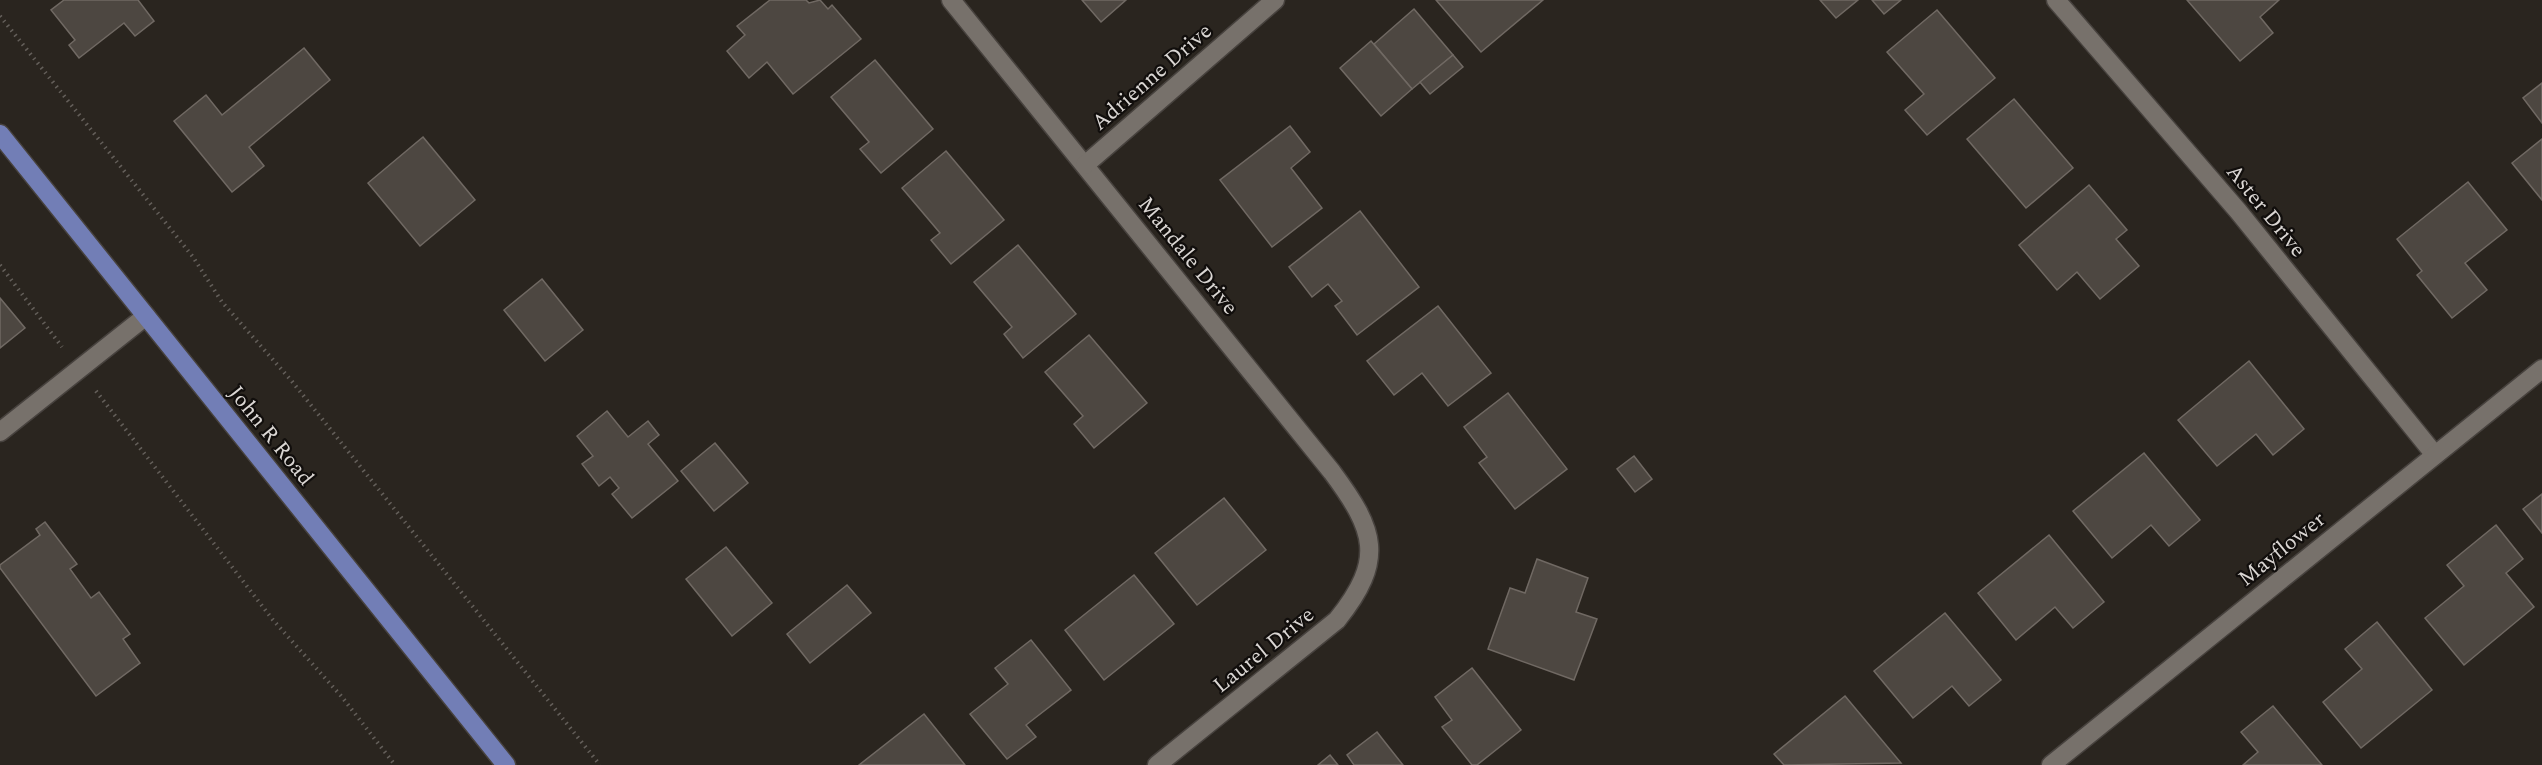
<svg xmlns="http://www.w3.org/2000/svg" width="2542" height="765" font-family="Spectral,serif">
<style>
.building{fill:#4d4741;stroke:#706963;stroke-width:1.5}
.lines{fill:none;stroke-linecap:round;stroke-linejoin:round}
.minor-casing{stroke:#47423e;stroke-width:21}
.major-casing{stroke:#47423e;stroke-width:21}
.path{stroke:#645f5a;stroke-width:4;stroke-dasharray:1.5 4.5;stroke-linecap:butt}
.minor{stroke:#77716b;stroke-width:18}
.major{stroke:#727eb6;stroke-width:18}
.labels{text-anchor:middle;stroke-width:4.5;stroke-linejoin:round;paint-order:stroke}
.street-label{font-size:22px;fill:#dad6d3;stroke:#110e0c}
</style>
<rect width="100%" height="100%" fill="#2a251f"/>
<g class="building">
<polygon points="64,0 138,0 154,21 135,36 124,23 79,58 69,45 75,40 51,10"/>
<polygon points="770,0 806,0 809,3 820,0 828,9 832,5 861,39 793,94 767,62 749,78 727,51 745,35 737,26"/>
<polygon points="1082,0 1126,0 1101,22"/>
<polygon points="1436,0 1543,0 1481,52"/>
<polygon points="1820,0 1858,0 1836,18"/>
<polygon points="1872,0 1901,0 1884,14"/>
<polygon points="2187,0 2279,0 2260,17 2273,33 2240,61"/>
<polygon points="1414,9 1453,55 1412,89 1374,44"/>
<polygon points="1937,10 1995,78 1927,135 1905,110 1924,94 1887,52"/>
<polygon points="1371,41 1412,89 1381,116 1340,68"/>
<polygon points="304,48 330,80 249,147 264,166 232,192 174,121 206,95 222,115"/>
<polygon points="1453,55 1463,67 1430,94 1420,82"/>
<polygon points="875,60 933,129 881,173 860,149 869,142 831,97"/>
<polygon points="2542,83 2542,123 2523,98"/>
<polygon points="2014,99 2073,168 2026,208 1967,139"/>
<polygon points="1290,126 1310,152 1291,168 1322,208 1272,247 1220,180"/>
<polygon points="423,137 475,200 420,246 368,183"/>
<polygon points="2542,139 2542,200 2512,163"/>
<polygon points="946,151 1004,220 951,264 931,240 940,233 902,188"/>
<polygon points="2468,182 2507,230 2465,263 2487,290 2452,318 2417,275 2422,271 2397,239"/>
<polygon points="2089,185 2127,230 2116,239 2139,266 2100,299 2077,272 2057,290 2019,245"/>
<polygon points="1360,211 1419,287 1357,335 1335,306 1342,301 1328,284 1312,297 1289,267"/>
<polygon points="1018,245 1076,314 1023,358 1004,334 1012,327 974,282"/>
<polygon points="542,279 583,330 545,361 504,310"/>
<polygon points="0,298 25,328 0,348"/>
<polygon points="1438,306 1491,373 1448,406 1422,373 1394,395 1367,361"/>
<polygon points="1089,335 1147,403 1094,448 1074,424 1083,416 1045,372"/>
<polygon points="2249,361 2304,429 2273,455 2256,434 2217,466 2178,420"/>
<polygon points="1508,393 1567,469 1515,509 1479,463 1487,457 1464,427"/>
<polygon points="607,411 628,437 648,421 659,435 648,444 678,481 632,518 612,494 619,488 610,477 599,486 582,464 593,456 577,436"/>
<polygon points="715,443 748,483 714,511 681,471"/>
<polygon points="2144,453 2200,520 2169,546 2151,525 2112,558 2073,511"/>
<polygon points="1634,456 1652,479 1635,492 1617,469"/>
<polygon points="2542,494 2542,533 2523,509"/>
<polygon points="1224,498 1266,550 1197,605 1155,553"/>
<polygon points="45,522 77,564 70,569 91,598 99,592 130,634 123,639 140,663 96,696 0,568 0,565 40,535 36,529"/>
<polygon points="2496,525 2523,559 2506,573 2534,607 2464,665 2425,618 2464,586 2447,565"/>
<polygon points="2049,535 2104,602 2073,628 2055,607 2016,640 1978,593"/>
<polygon points="726,547 772,603 732,636 686,579"/>
<polygon points="1537,559 1588,578 1576,612 1597,619 1574,680 1488,649 1510,588 1525,593"/>
<polygon points="1134,575 1174,624 1104,680 1065,630"/>
<polygon points="847,585 871,613 810,663 787,634"/>
<polygon points="1945,613 2001,680 1969,706 1952,686 1913,718 1874,671"/>
<polygon points="2377,622 2432,690 2361,748 2323,702 2362,669 2345,649"/>
<polygon points="1031,640 1071,690 1026,725 1036,737 1007,759 970,714 1008,684 995,668"/>
<polygon points="1472,668 1521,730 1477,765 1472,765 1442,727 1452,720 1435,697"/>
<polygon points="1845,696 1901,763 1784,765 1774,754"/>
<polygon points="2273,706 2322,765 2243,765 2258,752 2241,732"/>
<polygon points="924,714 965,765 859,765"/>
<polygon points="1377,732 1384,741 1403,765 1354,765 1347,755"/>
<polygon points="1330,755 1338,765 1318,765"/>
</g>
<g class="lines">
<defs>
<g id="minor">
<path d="M951 0 1332 472C1375 530 1386 559 1337 620L1157 765"/>
<polyline points="2056,0 2238,211 2435,455"/>
<polyline points="1085,165 1275,0"/>
<polyline points="0,432 146,316"/>
<polyline points="2051,765 2542,369"/>
</g>
<polyline id="major" points="0,134 506,765"/>
</defs>
<use href="#minor" class="minor-casing"/>
<use href="#major" class="major-casing"/>
<g class="path">
<polyline points="0,16 193,257 222,302 290,379 600,765"/>
<polyline points="0,265 62,347"/>
<polyline points="96,391 273,620 342,697 395,765"/>
</g>
<use href="#minor" class="minor"/>
<use href="#major" class="major"/>
</g>
<g class="labels">
<g class="street-label">
<text transform="translate(1151 76) rotate(-41)" y="8">Adrienne Drive</text>
<text transform="translate(2267 210) rotate(51)" y="8">Aster Drive</text>
<text transform="translate(1189 255) rotate(51)" y="8">Mandale Drive</text>
<text transform="translate(272 435) rotate(51)" y="8">John R Road</text>
<text transform="translate(2281 548) rotate(-39)" y="8">Mayflower</text>
<text transform="translate(1263 649) rotate(-39)" y="8">Laurel Drive</text>
</g>
</g>
</svg>
